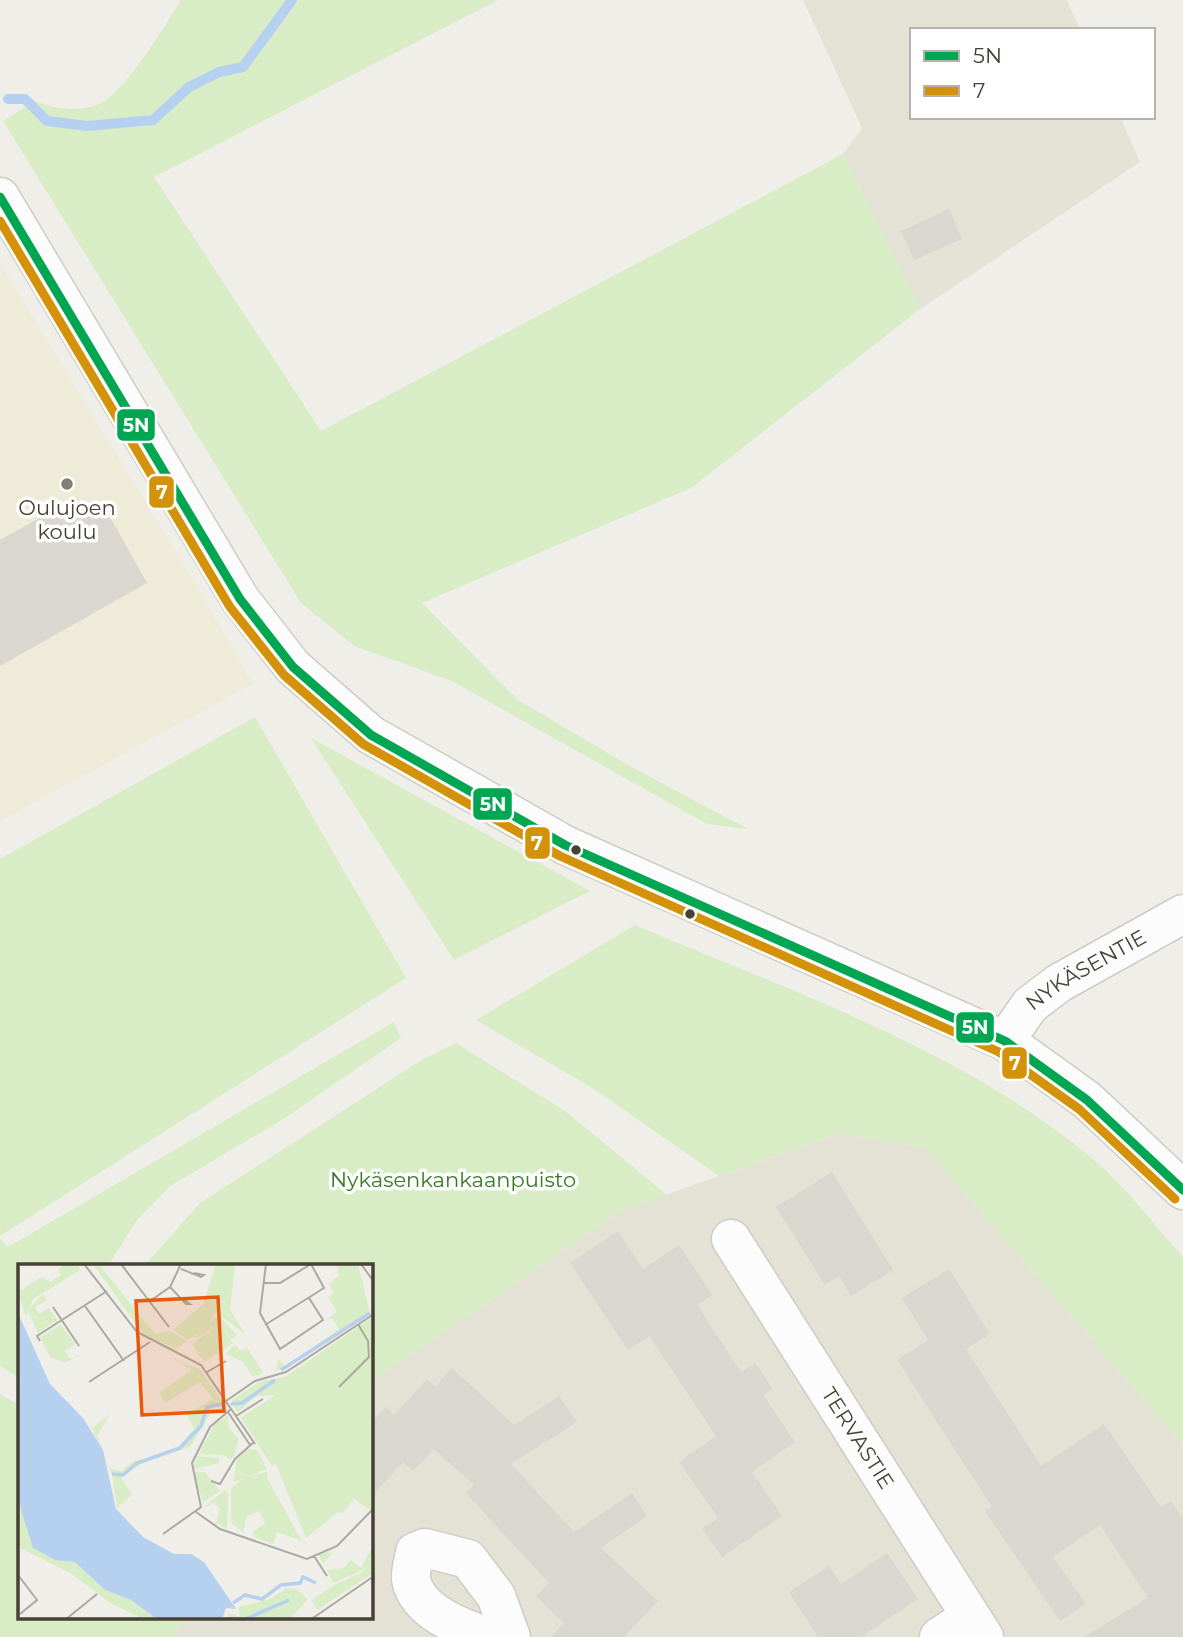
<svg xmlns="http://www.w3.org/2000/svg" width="1183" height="1637" font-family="Montserrat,sans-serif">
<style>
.residential{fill:#e4e1d5}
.education{fill:#eeebd9}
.green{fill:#d8ecc6}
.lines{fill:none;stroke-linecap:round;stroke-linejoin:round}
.stream{stroke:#b6d1f0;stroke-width:10}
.building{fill:#d9d7d0}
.minor-casing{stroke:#ceccc6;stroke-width:41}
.minor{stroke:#fdfcfc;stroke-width:38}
.bus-1-casing{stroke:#fff;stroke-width:14}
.bus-2-casing{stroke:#fff;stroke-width:14}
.bus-1{stroke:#00a651;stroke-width:9}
.bus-2{stroke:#d4920a;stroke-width:9}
.poi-dot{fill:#827e73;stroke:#fff;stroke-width:2.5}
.bus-dot{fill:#464134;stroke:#fff;stroke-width:2.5}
.labels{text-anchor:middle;stroke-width:7;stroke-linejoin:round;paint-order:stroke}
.poi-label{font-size:21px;fill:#464134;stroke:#fff}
.street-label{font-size:21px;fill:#464134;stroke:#fff}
.park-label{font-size:21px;fill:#387a24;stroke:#fff}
.inset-river{fill:none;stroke:#b6d1f0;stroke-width:3.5}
.inset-road{fill:none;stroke:#aca9a0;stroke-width:2}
.view{fill:#e8590c;fill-opacity:0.15;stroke:#e8590c;stroke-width:3.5}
.inset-edge{fill:none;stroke:#464134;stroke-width:3.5}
.line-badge{stroke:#fff;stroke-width:2.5}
.badge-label{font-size:19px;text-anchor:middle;font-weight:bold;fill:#fff}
</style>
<rect width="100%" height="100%" fill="#f0eee8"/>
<g class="residential">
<polygon points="803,0 1067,0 1080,30 912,30 912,117 1120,117 1140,162 920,309 843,154 862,128"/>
<polygon points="841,1133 925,1148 1183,1445 1183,1637 173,1637 184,1618 371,1618 371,1381 623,1210"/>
</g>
<polygon class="education" points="0,263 204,598 253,684 0,821"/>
<g class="green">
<path d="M181 0H498L154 177 321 431 843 154 920 309 691 488 422 603 518 700 628 765 748 829 707 824 452 681 354 646 301 603 3 121 34 101C57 109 74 112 97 105 122 97 167 23 181 0Z"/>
<polygon points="255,717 406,978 0,1236 0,859"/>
<polygon points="311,738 590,891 454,960"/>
<path d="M635 925C792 992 960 1048 1093 1159 1126 1187 1154 1225 1183 1257V1445L925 1148 841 1133 719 1176 594 1089 476 1020Z"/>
<polygon points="394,1022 401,1038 282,1120 170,1186 137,1220 108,1266 19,1266 19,1378 0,1366 0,1239 8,1247"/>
<polygon points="456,1043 565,1111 667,1195 623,1210 371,1381 371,1266 144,1266 200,1203 420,1061"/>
<polygon points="0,1394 19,1405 19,1618 184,1618 173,1637 0,1637"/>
</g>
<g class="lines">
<polyline class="stream" points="8,99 25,99 47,121 87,126 153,120 189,87 219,72 243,67 292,0"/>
</g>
<g class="building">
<polygon points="949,209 962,239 914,260 901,231"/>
<polygon points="77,497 86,513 102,503 147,583 0,666 0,540"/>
<polygon points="832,1172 893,1270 851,1296 839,1276 825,1285 776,1207"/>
<polygon points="618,1231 643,1269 679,1245 712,1295 697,1305 741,1372 755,1363 773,1389 763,1395 795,1442 752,1472 782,1516 722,1557 702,1529 718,1518 679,1462 716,1436 649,1336 628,1350 570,1263"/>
<polygon points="949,1269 990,1334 966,1349 1041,1466 1104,1424 1161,1507 1171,1501 1183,1519 1183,1637 1084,1637 1148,1598 1100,1525 1053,1557 1086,1604 1060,1621 985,1511 992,1507 897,1360 928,1340 902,1298"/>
<polygon points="452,1368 514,1425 559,1396 577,1422 511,1464 574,1532 632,1493 647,1516 601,1548 658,1601 624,1637 551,1637 564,1623 536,1596 549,1583 466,1493 474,1485 434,1449 413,1471 403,1462 371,1497 371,1423 386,1407 394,1415 427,1379 435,1387"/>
<polygon points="887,1553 918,1599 861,1637 818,1637 789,1592 829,1566 841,1584"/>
</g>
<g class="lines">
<defs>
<g id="minor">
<polyline points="0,197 240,599 293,667 371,735 565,845 1005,1041 1087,1100 1183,1190"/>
<path id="s1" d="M1005 1041 1030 1005 1059 983 1183 914"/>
<path id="s2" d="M731 1239 984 1637"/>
<path d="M487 1637C460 1627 417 1612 411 1579 410 1571 414 1560 415 1552L425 1548 468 1559 496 1596 511 1637"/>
<polyline points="939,1637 970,1617"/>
</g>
</defs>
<use href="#minor" class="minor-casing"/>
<use href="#minor" class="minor"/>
<defs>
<polyline id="bus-1" points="0,197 240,599 293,667 371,735 565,845 1005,1041 1087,1100 1183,1190"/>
<polyline id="bus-2" points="0,221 230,607 284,675 363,744 560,856 999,1052 1079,1109 1175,1199"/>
</defs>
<use href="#bus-1" class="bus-1-casing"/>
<use href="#bus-2" class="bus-2-casing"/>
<use href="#bus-1" class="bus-1"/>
<use href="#bus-2" class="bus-2"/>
</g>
<circle class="poi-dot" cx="67" cy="484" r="7"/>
<g class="bus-dot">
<circle cx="576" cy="850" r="6"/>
<circle cx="690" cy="914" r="6"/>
</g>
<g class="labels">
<g class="poi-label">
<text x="67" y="515">Oulujoen<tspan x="67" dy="24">koulu</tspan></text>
</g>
<g class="street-label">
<text dy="7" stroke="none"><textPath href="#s1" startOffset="110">NYKÄSENTIE</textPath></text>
<text dy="7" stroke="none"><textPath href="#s2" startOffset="236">TERVASTIE</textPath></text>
</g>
<g class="park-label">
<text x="453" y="1187">Nykäsenkankaanpuisto</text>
</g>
</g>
<g transform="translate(18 1264)">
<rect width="355" height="355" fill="#f0eee8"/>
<path d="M47 0H60L62 6 15 35 8 53 0 28 24 13 32 18 43 11 40 5ZM75 0H87L83 3 137 70 152 67 169 77 158 85 125 70ZM198 0H217L212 46 228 71 198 48 188 64 170 76 155 66 185 40ZM319 0H340L352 49 266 105 257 107 261 95 267 103 321 65 314 54 307 56 319 48 310 33 316 29 311 21 321 11ZM25 30 29 36 17 43 21 50 31 44 39 56 20 69 10 46ZM200 51 219 71 214 75 205 64 215 79 186 98 174 80 199 62 174 76ZM356 52 355 242 352 246 336 235 325 249 320 248 288 274 258 200 254 202 223 154 257 131 238 132 219 149 214 136 243 117 267 113ZM43 61 57 80 47 87 52 95 64 90 47 99 32 93 22 73ZM217 80 222 87 229 84 245 108 242 111 234 112 225 98 208 90ZM151 92 183 106 205 138 197 142 172 183 125 199 103 213 114 231 99 244 94 210 74 164 92 150 79 172 91 204 104 207 115 197 145 192 160 183 176 165 169 150 195 135 182 118 147 139 141 129 174 106ZM210 151 211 164 221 175 216 192 212 196 205 191 181 190 196 161ZM230 185 239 186 249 205 215 218 219 195ZM179 192 201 194V199L175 205ZM175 208H187L202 227 185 238ZM249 208 250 216 284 277 259 268 255 280 236 273 235 268 247 259 241 247 229 252 225 268 213 259V224L227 213ZM207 226 210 229 209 265 198 259 202 245 196 239 186 243ZM0 236 8 257 37 296 57 298 87 326 113 336 139 355H125L92 339 54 310 2 284ZM355 281V309L299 346 294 336 316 321 341 310 351 303 316 319 300 291 311 287 313 291 305 299 309 306 326 304 333 296 343 304ZM269 324 278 325 290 335 272 355H207L212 349 222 353 220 343 252 335Z" fill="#d8ecc6"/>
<path d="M0 49 32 120 65 154 85 186 98 245 125 273 156 290H173L186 298 218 345 208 344 204 355H139L113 336 87 326 57 298 37 296 15 284 0 236Z" fill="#b6d1f0"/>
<path class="inset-river" d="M263 106 352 49M213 140 224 139 257 116M94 210 105 211 119 199 162 184 183 162 189 143 205 140M215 339 227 331 244 335 263 321 282 319 285 313 298 319M225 356 271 336"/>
<path class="inset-road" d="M66 0 119 68 183 101 237 180M103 0 151 63M248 0 242 49 262 85 305 56 291 34M343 0 356 18M163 5 183 13 186 11 176 9M245 19H262L293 0M152 23 168 40H172L164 34M132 37 152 23 163 0M67 42 106 97M35 43 61 82M247 61 306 24 293 0M22 77 19 72 89 27M189 108 208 97M71 118 132 78M321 123 351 93 350 77 340 60M208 137 237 117 268 108 356 50M210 148 232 181M218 152 245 135M193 217 202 220 217 195 236 178M178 248 202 265 289 295 319 282 356 244M145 270 183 243 174 199 192 163 213 145M296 292 309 312M0 311 19 336 2 350M47 356 79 330M292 356 356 312"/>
<path class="view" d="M200 33 206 147 124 151 118 37Z"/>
<rect width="355" height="355" class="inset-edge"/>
</g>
<g class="line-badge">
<rect x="116" y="408" width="40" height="34" rx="7" fill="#00a651"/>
<rect x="148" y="475" width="27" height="34" rx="7" fill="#d4920a"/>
<rect x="472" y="787" width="41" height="34" rx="7" fill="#00a651"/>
<rect x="524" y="826" width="27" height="34" rx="7" fill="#d4920a"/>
<rect x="955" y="1011" width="40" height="33" rx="7" fill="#00a651"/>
<rect x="1001" y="1046" width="27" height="34" rx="7" fill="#d4920a"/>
</g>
<g class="badge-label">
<text x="136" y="432">5N</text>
<text x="162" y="499">7</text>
<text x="493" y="811">5N</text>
<text x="537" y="850">7</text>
<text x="975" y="1034">5N</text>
<text x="1015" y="1070">7</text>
</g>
<rect x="910" y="28" width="245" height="91" fill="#ffffff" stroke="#b5b3ae" stroke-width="2"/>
<rect x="924" y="51" width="35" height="10" fill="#00a651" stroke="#b5b3ae" stroke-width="2"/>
<text x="973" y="63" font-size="21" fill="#464134">5N</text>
<rect x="924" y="86" width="35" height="10" fill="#d4920a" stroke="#b5b3ae" stroke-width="2"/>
<text x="973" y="98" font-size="21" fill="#464134">7</text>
</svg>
